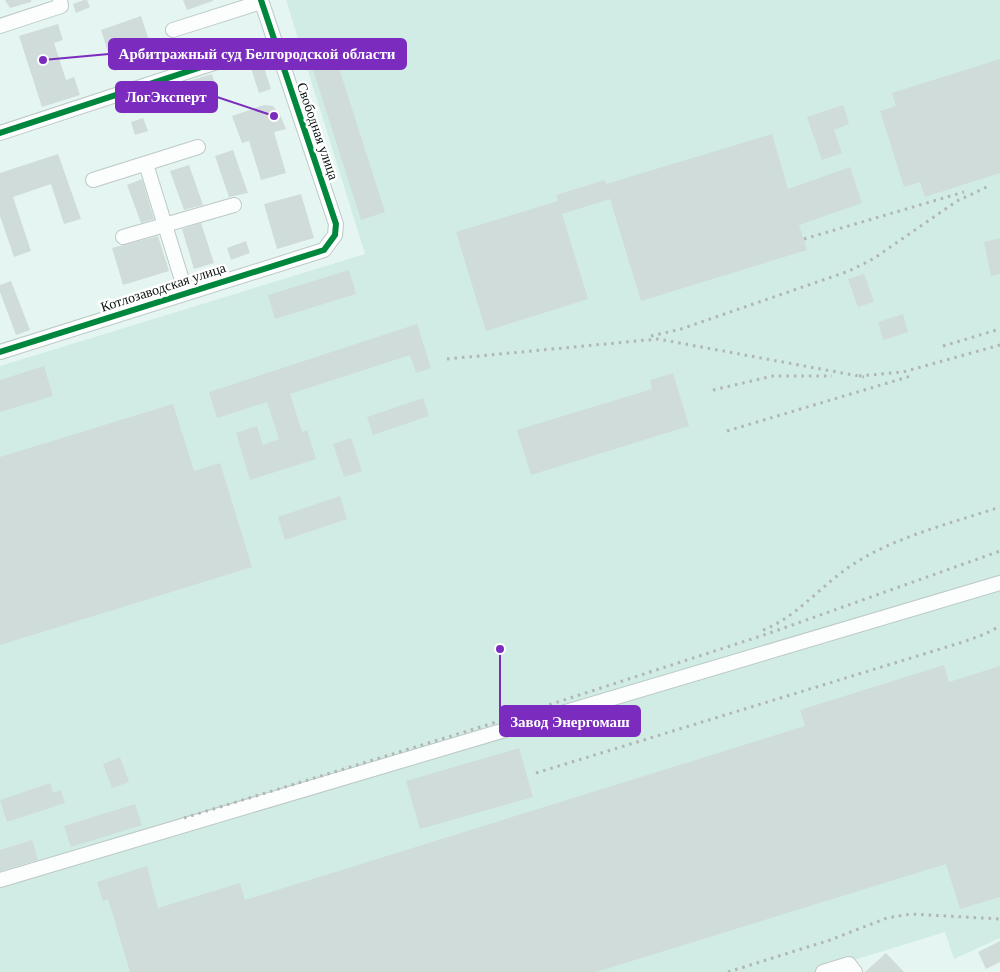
<svg xmlns="http://www.w3.org/2000/svg" width="1000" height="972" font-family="Georgia,serif">
<style>
.built{fill:#d0ece5}
.building{fill:#d0dcda}
.lines{fill:none;stroke-linecap:round;stroke-linejoin:round}
.minor-casing{stroke:#bcc9c6;stroke-width:16}
.minor{stroke:#fbfefd;stroke-width:14}
.rail{stroke:#b1b5b4;stroke-width:3;stroke-dasharray:2.5 5;stroke-linecap:butt}
.cycleway-casing{stroke:#fff;stroke-width:9}
.cycleway{stroke:#00873e;stroke-width:6}
.labels{text-anchor:middle;stroke-width:5;stroke-linejoin:round;paint-order:stroke}
.street-label{font-size:14px;fill:#081210;stroke:#fff}
.leader{fill:none;stroke:#7b2cbf;stroke-width:2}
.callout-dot{fill:#7b2cbf;stroke:#fff;stroke-width:2}
.callout{fill:#7b2cbf;stroke:#7b2cbf;stroke-width:2}
.callout-label{font-size:15px;text-anchor:middle;font-weight:bold;fill:#fff}
</style>
<rect width="100%" height="100%" fill="#e5f6f2"/>
<polygon class="built" points="286,0 1000,0 1000,938 954,959 945,932 815,972 0,972 0,366 365,254"/>
<g class="building">
<polygon points="5,0 31,0 31,2 10,8"/>
<polygon points="84,0 87,0 90,7 76,13 73,4"/>
<polygon points="183,0 213,0 213,1 187,10"/>
<polygon points="141,16 155,58 114,71 101,30"/>
<polygon points="58,24 63,40 54,43 66,80 74,77 80,95 42,107 19,36"/>
<polygon points="331,43 385,212 361,220 307,51"/>
<polygon points="1000,59 1000,173 925,197 920,182 904,187 880,111 896,106 892,93"/>
<polygon points="262,61 271,89 259,93 250,65"/>
<polygon points="212,74 216,87 199,92 203,104 181,111 172,86"/>
<polygon points="264,105 273,106 280,115 286,129 274,132 286,173 261,180 249,141 242,143 232,116"/>
<polygon points="843,105 849,124 834,130 842,153 822,160 807,117"/>
<polygon points="143,118 148,131 135,135 131,122"/>
<polygon points="772,134 788,189 850,167 862,203 799,225 807,250 641,301 610,199 562,214 588,299 486,331 456,232 558,201 556,195 605,180 606,184"/>
<polygon points="233,150 248,193 229,197 215,156"/>
<polygon points="58,154 81,219 64,224 51,184 13,197 31,251 14,257 0,216 0,173"/>
<polygon points="189,165 203,205 184,210 170,171"/>
<polygon points="142,179 154,219 141,223 127,185"/>
<polygon points="301,194 314,238 277,249 264,204"/>
<polygon points="201,223 214,263 194,269 182,229"/>
<polygon points="158,236 169,271 123,285 112,248"/>
<polygon points="1000,238 1000,274 991,276 984,242"/>
<polygon points="246,241 250,253 231,260 227,248"/>
<polygon points="349,270 356,294 275,319 268,295"/>
<polygon points="864,274 874,302 858,307 848,279"/>
<polygon points="11,281 30,330 16,335 0,292 0,285"/>
<polygon points="903,314 908,332 883,340 878,322"/>
<polygon points="417,324 431,368 416,373 410,355 290,394 302,432 307,430 316,459 250,480 236,433 257,426 263,445 279,439 267,402 217,418 209,392"/>
<polygon points="44,366 53,396 0,412 0,380"/>
<polygon points="673,373 689,426 531,475 517,430 652,389 650,380"/>
<polygon points="423,398 429,416 373,435 367,417"/>
<polygon points="173,404 194,471 220,463 252,567 0,645 0,457"/>
<polygon points="351,438 362,471 344,477 333,444"/>
<polygon points="340,496 347,519 285,540 278,517"/>
<polygon points="944,665 949,682 1000,666 1000,897 960,909 946,864 596,972 130,972 108,899 103,901 97,882 147,866 158,908 240,883 245,900 805,726 800,710"/>
<polygon points="519,748 533,797 420,829 406,781"/>
<polygon points="120,757 129,782 112,788 103,764"/>
<polygon points="50,783 53,793 61,790 65,803 7,822 0,800"/>
<polygon points="135,804 142,825 71,847 64,826"/>
<polygon points="32,840 38,860 0,871 0,850"/>
<polygon points="1000,941 1000,962 986,969 978,952"/>
<polygon points="886,953 904,972 865,972"/>
</g>
<g class="lines">
<defs>
<g id="minor">
<polyline points="0,26 61,6 60,0"/>
<polyline points="173,30 261,2"/>
<polyline points="0,133 275,43"/>
<polyline points="146,164 186,293"/>
<polyline points="93,180 198,147"/>
<polyline points="123,237 234,205"/>
<polyline points="0,352 324,250 335,235 336,224 261,0"/>
<polyline points="0,880 1000,583"/>
<polyline points="823,972 849,964 855,972"/>
</g>
</defs>
<use href="#minor" class="minor-casing"/>
<use href="#minor" class="minor"/>
<g class="rail">
<polyline points="804,239 964,192"/>
<polyline points="651,336 681,329 849,271 873,259 957,201 991,185"/>
<polyline points="943,346 1000,329"/>
<polyline points="447,359 658,339 864,377"/>
<polyline points="859,376 903,372 1000,345"/>
<polyline points="713,390 773,376 832,376"/>
<polyline points="727,431 911,376"/>
<path d="M763 630C795 618 820 587 849 567 893 537 949 524 1000 507"/>
<polyline points="536,773 963,642 985,634 1000,626"/>
<polyline points="184,818 487,725 767,634 1000,551"/>
<polyline points="728,972 830,940 887,918 911,914 1000,919"/>
</g>
<defs>
<g id="cycleway">
<polyline points="0,133 275,43"/>
<polyline points="0,352 324,250 335,235 336,224 261,0"/>
</g>
</defs>
<use href="#cycleway" class="cycleway-casing"/>
<use href="#cycleway" class="cycleway"/>
</g>
<g class="labels">
<g class="street-label">
<text transform="translate(318 131) rotate(71)" y="5">Свободная улица</text>
<text transform="translate(163 287) rotate(-18)" y="5">Котлозаводская улица</text>
</g>
</g>
<path class="leader" d="M43 60L109 54M274 116L217 97M500 649L500 721"/>
<g class="callout-dot">
<circle cx="43" cy="60" r="5"/>
<circle cx="274" cy="116" r="5"/>
<circle cx="500" cy="649" r="5"/>
</g>
<g class="callout">
<rect x="109" y="39" width="297" height="30" rx="5"/>
<rect x="116" y="82" width="101" height="30" rx="5"/>
<rect x="500" y="706" width="140" height="30" rx="5"/>
</g>
<g class="callout-label">
<text x="257" y="59">Арбитражный суд Белгородской области</text>
<text x="166" y="102">ЛогЭксперт</text>
<text x="570" y="727">Завод Энергомаш</text>
</g>
</svg>
